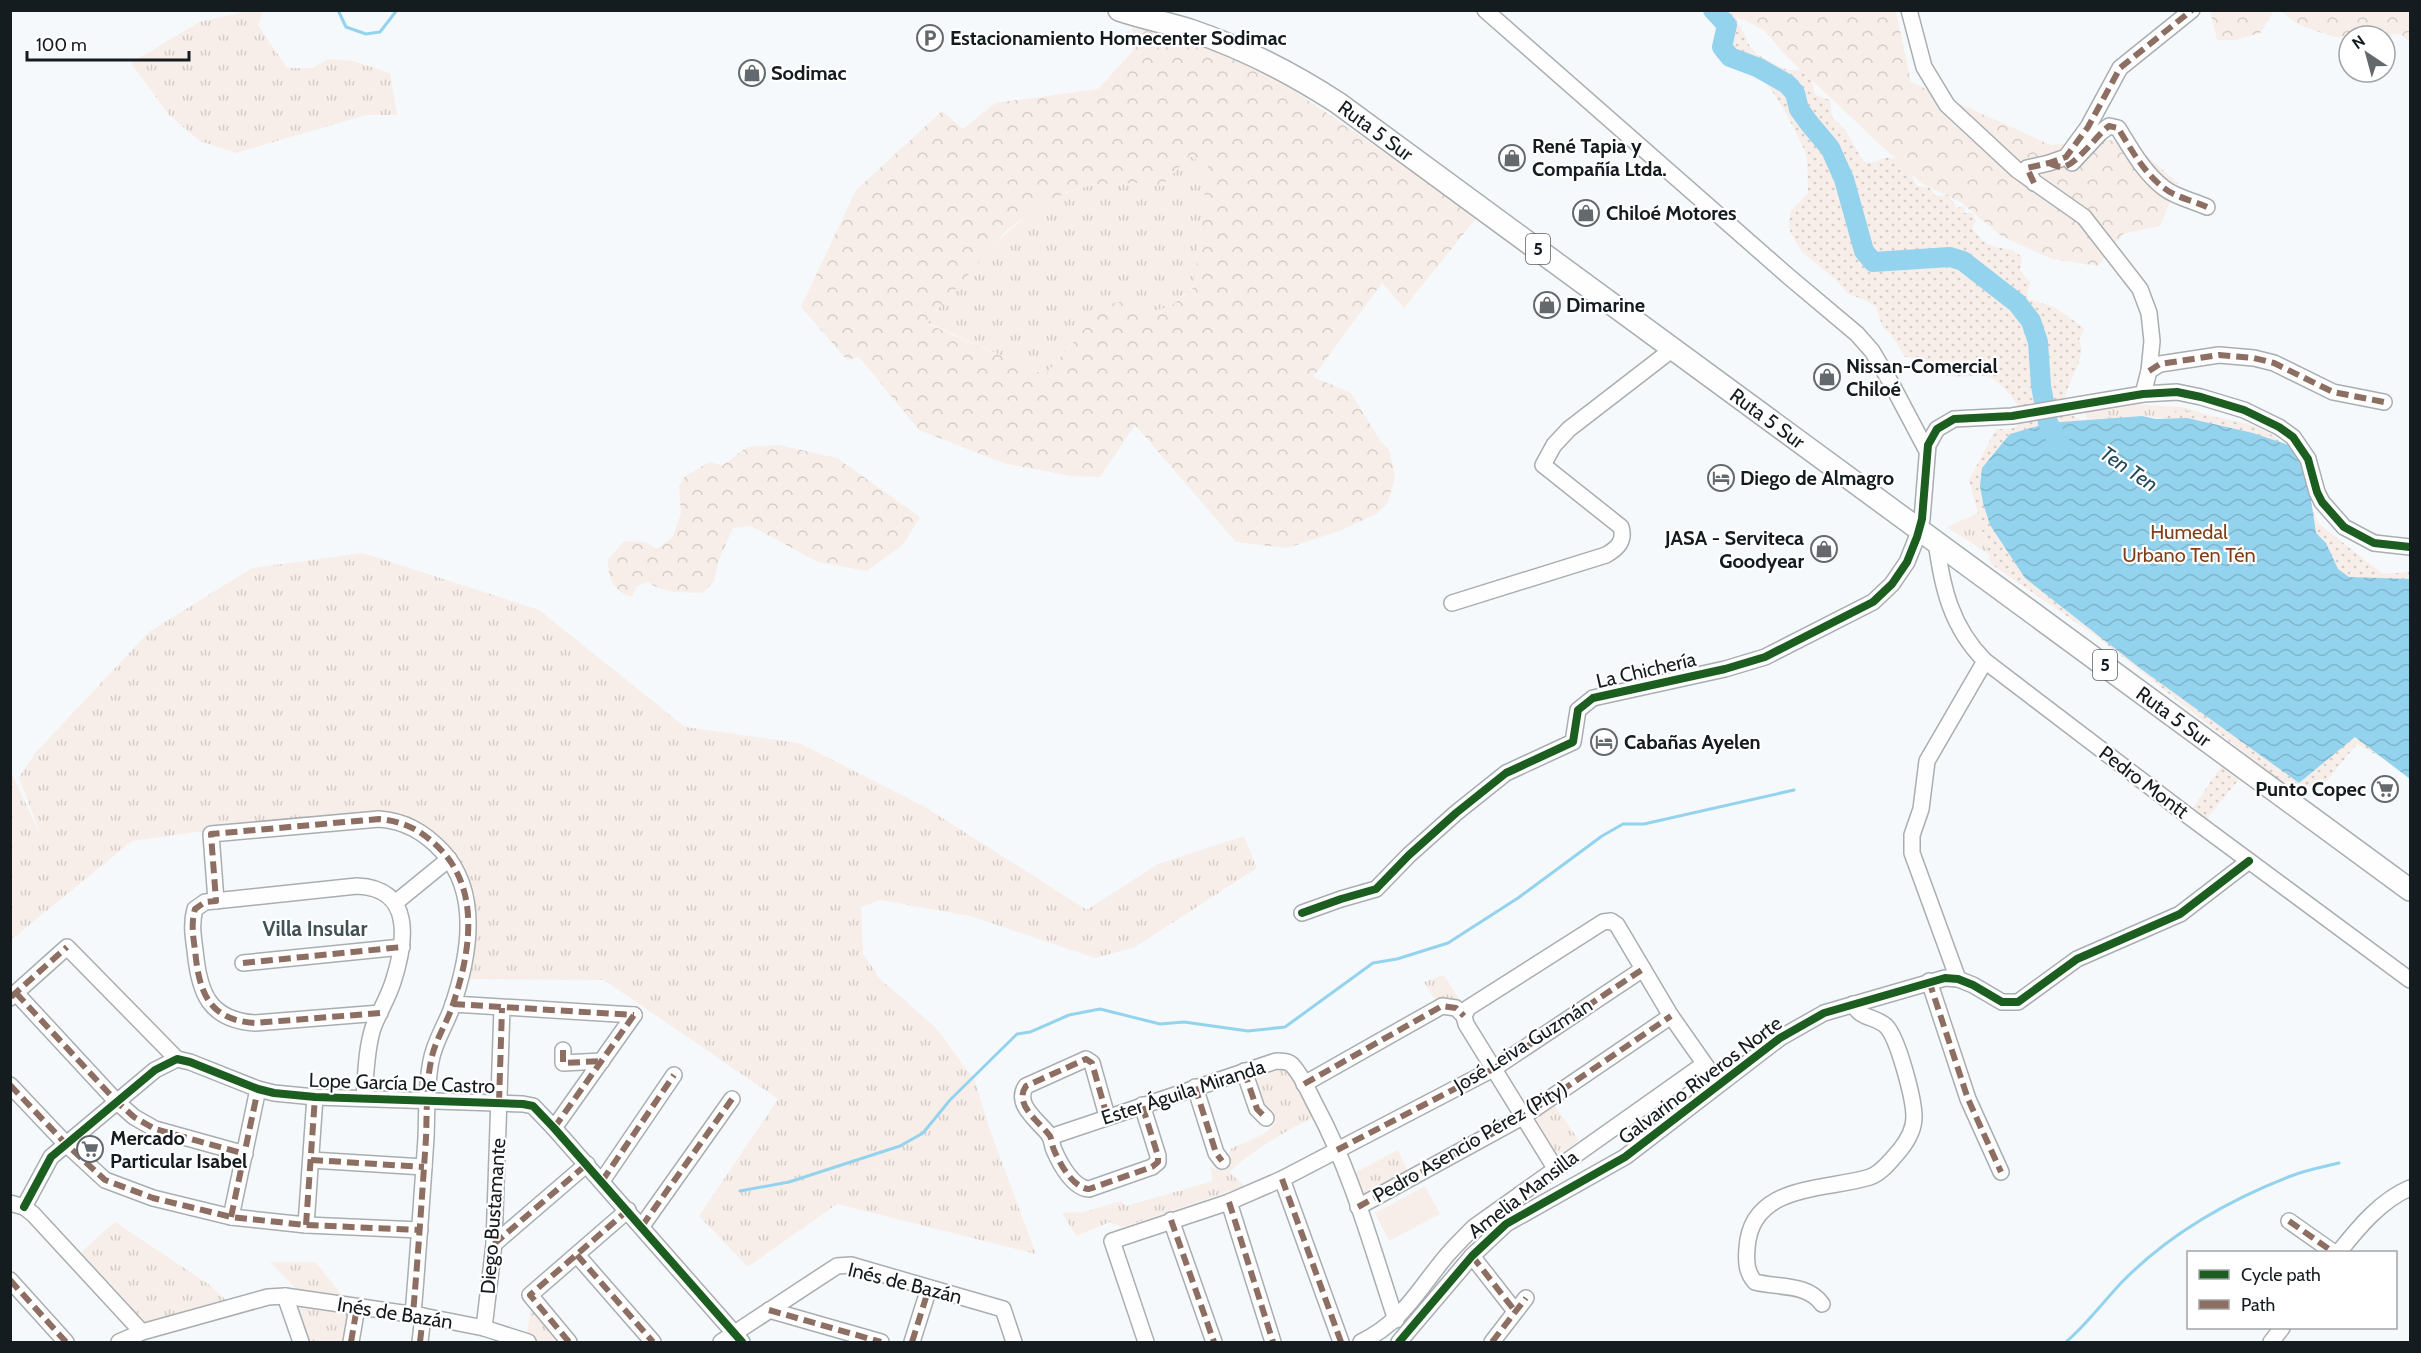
<svg xmlns="http://www.w3.org/2000/svg" width="2421" height="1353" font-family="Cabin,sans-serif">
<style>
.grass{fill:url(#grass-tufts)}
.forest{fill:url(#forest-crowns);fill-rule:evenodd}
.park{fill:url(#park-dots)}
.pitch{fill:#f8eee9}
.water{fill:url(#water-waves)}
.lines{fill:none;stroke-linecap:round;stroke-linejoin:round}
.stream{stroke:#94d3ee;stroke-width:3}
.river{stroke:#94d3ee;stroke-width:20}
.minor-casing{stroke:#a9aeb1;stroke-width:18}
.highway-casing{stroke:#a9aeb1;stroke-width:24}
.minor{stroke:#fefefe;stroke-width:15}
.highway{stroke:#fefefe;stroke-width:21}
.quiet{stroke:#8d6e63;stroke-width:6;stroke-dasharray:12 6;stroke-linecap:butt}
.cycleway-casing{stroke:#fff;stroke-width:11}
.cycleway{stroke:#1b5e20;stroke-width:8}
.labels{text-anchor:middle;stroke-width:4.5;stroke-linejoin:round;paint-order:stroke}
.shield{fill:#fff;stroke:#5b6063;stroke-width:1.5}
.shield-label{font-size:18px;font-weight:bold;fill:#151c20}
.poi-label{font-size:20px;font-weight:bold;fill:#151c20;stroke:#fff;text-anchor:start}
.street-label{font-size:20px;fill:#151c20;stroke:#fff}
.park-label{font-size:20px;fill:#803e19;stroke:#fff}
.water-label{font-size:21px;font-style:italic;fill:#254c5d;stroke:#fff}
.neighbourhood-label{font-size:21px;font-weight:bold;fill:#405158;stroke:#fff}
</style>
<defs>
<pattern id="grass-tufts" width="24" height="20" patternUnits="userSpaceOnUse" patternTransform="scale(1.5)"><rect width="24" height="20" fill="#f8eee9"/><path d="M3 7l-1-3M5 7V3M7 7l1-3M15 17l-1-3M17 17v-4M19 17l1-3" fill="none" stroke="#d4ccc8"/></pattern>
<pattern id="forest-crowns" width="20" height="18" patternUnits="userSpaceOnUse" patternTransform="scale(1.5)"><rect width="20" height="18" fill="#f8eee9"/><path d="M2 6a3 3 0 1 1 6 0M12 15a3 3 0 1 1 6 0" fill="none" stroke="#d4ccc8"/></pattern>
<pattern id="park-dots" width="8" height="8" patternUnits="userSpaceOnUse" patternTransform="scale(1.5)"><rect width="8" height="8" fill="#f8eee9"/><path d="M2 2h.1M6 6h.1" fill="none" stroke="#d4ccc8" stroke-width="1.8" stroke-linecap="round"/></pattern>
<pattern id="water-waves" width="16" height="10" patternUnits="userSpaceOnUse" patternTransform="scale(1.5)"><rect width="16" height="10" fill="#94d3ee"/><path d="M0 5q4-4 8 0t8 0" fill="none" stroke="#7fb5cc"/></pattern>
</defs>
<rect width="100%" height="100%" fill="#f5f9fb"/>
<g class="grass">
<polygon points="248,11 263,11 258,25 287,68 312,68 329,59 353,61 390,73 397,115 366,115 236,153 200,141 169,115 131,63 199,22"/>
<path d="M1189 156 1208 165 1194 286 1170 307 1153 311 1127 300 1105 305 1045 375 926 322C992 247 1047 162 1162 186Z"/>
<polygon points="2130,404 2183,407 2275,436 2274,439 2172,419 2142,416 2088,420 2084,412"/>
<polygon points="1985,510 2025,578 1947,527"/>
<polygon points="363,553 539,610 685,727 799,743 925,807 1087,910 1158,864 1244,836 1257,868 1135,947 1095,958 970,916 880,900 861,907 863,954 881,980 936,1028 975,1081 990,1130 1036,1254 837,1204 748,1267 699,1216 778,1099 604,980 461,979 468,912 445,854 396,820 319,815 132,841 11,940 10,770 41,836 19,777 36,752 149,632 252,568"/>
<polygon points="1444,975 1460,1001 1450,1005 1437,1003 1424,982"/>
<path d="M1282 1067 1293 1080 1314 1117C1284 1132 1254 1149 1229 1172L1245 1186 1127 1226 1121 1227 1110 1222 1076 1236 1062 1213 1084 1212 1121 1201 1126 1206 1213 1181 1210 1167 1219 1170 1225 1169 1229 1161V1152L1232 1148C1245 1142 1274 1134 1276 1118L1271 1111 1262 1106 1251 1083 1256 1076Z"/>
<polygon points="1554,1105 1579,1140 1556,1158 1533,1122"/>
<polygon points="1398,1150 1408,1172 1364,1198 1354,1173"/>
<polygon points="115,1222 211,1286 227,1301 144,1326 78,1255"/>
<polygon points="270,1262 316,1262 342,1296 299,1292"/>
<polygon points="295,1304 349,1313 345,1342 308,1342"/>
<polygon points="532,1304 564,1342 540,1342 526,1338"/>
</g>
<g class="forest">
<polygon points="1699,11 1896,11 1911,82 2051,145 2127,139 2178,183 2160,226 2123,234 2098,266 2052,259 2001,236 1962,203 1921,183 1785,55 1764,30 1744,20"/>
<polygon points="2210,11 2210,10 2274,11 2260,33 2236,40 2217,40"/>
<polygon points="2281,11 2410,11 2410,43 2401,34 2334,37 2299,25"/>
<path d="M1132 27 1201 46 1253 67 1296 92 1478 216 1404 308 1382 283 1313 377 1351 393 1381 442 1389 449 1395 476 1388 502 1378 513 1342 530 1287 548 1236 542 1135 425 1100 477 1071 476 1003 463 919 430 859 357 847 360 801 307 856 190 942 111 963 129 995 103 1098 89 1133 51ZM1189 156 1208 165 1194 287 1170 307 1153 311 1127 300 1105 305 1045 375 926 323 1006 231 1033 211 1067 192 1095 184 1145 183 1162 186Z"/>
<path d="M779 445 837 458 920 517 903 545 867 571 818 562 751 526 733 528 719 560 714 581 703 593C684 592 664 594 648 582L637 586 632 597C613 591 608 579 608 560L624 541 645 542 657 549 673 537 681 513 679 487 683 478 709 462 723 465 747 447Z"/>
</g>
<g class="park">
<path d="M1726 12 1732 13 1744 33 1750 47 1756 54 1787 70 1809 71 1815 95 1830 100 1832 117 1846 131 1863 161C1873 165 1877 160 1886 158 1902 155 1912 176 1917 186L1929 187 1935 196 1948 195 1957 208 1965 206 1964 213H1972L1976 221 1972 228C1977 234 1983 242 1990 245 2004 251 2011 245 2022 258L2020 270 2030 282 2027 295 2028 299 2054 307 2081 326 2084 329 2079 340C2092 366 2042 402 2080 420L2120 416 2125 419 2162 420 2177 410H2184C2215 420 2254 418 2280 441L2319 524 2379 571 2384 574 2410 572V774L2357 744 2321 788 2280 781 2093 634 1991 564 1969 480 1996 429C2002 429 2014 430 2018 425 2029 412 2003 385 1993 379 1980 371 1965 379 1951 376 1943 375 1931 373 1924 369 1916 365 1914 357 1905 357L1890 333 1883 328 1876 307 1863 299 1848 294 1836 280 1801 251 1790 231 1789 222 1791 211 1808 193 1807 159 1803 147 1784 109 1762 76 1738 61 1724 47 1722 35 1729 23Z"/>
<polygon points="2227,758 2245,772 2206,820 2192,809"/>
</g>
<polygon class="pitch" points="1425,1186 1440,1214 1389,1241 1375,1213"/>
<polygon class="water" points="2142,416 2156,419 2187,418 2253,433 2289,445 2299,451 2307,472 2316,533 2326,543 2338,569 2349,577 2410,579 2410,779 2355,737 2299,783 2141,669 2025,578 1990,525 1983,503 1980,486 1982,468 2010,434 2048,423"/>
<g class="lines">
<g class="stream">
<polyline points="338,10 346,27 366,34 380,32 397,10"/>
<polyline points="740,1191 789,1182 900,1146 923,1133 950,1100 1017,1034 1030,1032 1069,1015 1100,1009 1160,1024 1184,1022 1248,1031 1285,1027 1373,963 1397,959 1448,943 1518,898 1602,836 1623,824 1644,824 1794,790"/>
<path d="M2066 1342C2087 1324 2103 1302 2122 1282 2168 1235 2229 1200 2291 1176 2306 1170 2323 1167 2339 1163"/>
</g>
<polyline class="river" points="1713,10 1727,25 1722,47 1730,57 1759,68 1787,84 1795,93 1799,109 1809,123 1830,148 1844,179 1864,251 1873,262 1950,257 1963,261 2017,303 2031,321 2038,342 2041,386 2048,423 2061,446"/>
<defs>
<g id="minor">
<polyline points="1485,10 1788,276 1857,334 1872,351 1891,383 1927,451"/>
<polyline points="1909,10 1924,67 1947,105 2017,170 2084,217 2140,289 2149,313 2152,341 2149,371 2143,394"/>
<path d="M2072 163 2100 133 2109 126 2118 128C2131 149 2144 173 2164 188 2175 197 2194 201 2207 207"/>
<polyline points="2034,183 2027,168 2049,163 2066,157 2088,127 2120,68 2192,10"/>
<polyline points="2149,371 2160,364 2219,355 2254,358 2274,363 2333,392 2384,402"/>
<path d="M1936 541C1942 587 1951 627 1985 661L2191 818 2410 980"/>
<path d="M1452 603 1606 555C1618 548 1625 541 1621 527L1543 465 1554 445 1569 429 1674 348"/>
<path d="M216 901 211 834 379 819C405 821 424 832 442 851 482 894 469 959 451 1010 445 1026 434 1043 431 1061 426 1085 427 1113 426 1138 422 1197 418 1256 413 1314"/>
<polyline points="395,903 449,859"/>
<polyline points="1302,913 1341,899 1376,889 1409,855 1456,813 1506,773 1573,742 1578,710 1593,698 1725,669 1765,657 1873,602 1892,584 1907,562 1917,537 1922,519 1928,445 1937,429 1954,419 2012,416 2143,394 2177,392 2201,397 2244,410 2279,427 2293,437 2308,459 2317,492 2322,502 2344,527 2374,543 2410,547"/>
<polyline points="243,963 402,947"/>
<polyline points="1958,979 1912,853 1912,835 1921,809 1927,761 1985,661"/>
<polyline points="1929,981 1968,1099 2001,1172"/>
<polyline points="16,993 117,1102 134,1117 155,1129 245,1154"/>
<polyline points="10,998 67,947 177,1059"/>
<polyline points="453,1004 634,1015"/>
<polyline points="563,1050 563,1063 602,1061"/>
<polyline points="1244,1071 1257,1109 1266,1118"/>
<polyline points="1304,1084 1442,1006 1456,1008 1464,1016"/>
<polyline points="10,1085 66,1144 105,1180 153,1198 231,1217 306,1225 420,1230"/>
<polyline points="1195,1087 1216,1153 1222,1161"/>
<path d="M364 1097C366 1074 366 1050 373 1028 379 1012 388 998 393 982 406 942 414 888 357 886L205 902 195 909C191 923 193 936 195 950 199 993 209 1020 255 1023L380 1013"/>
<path d="M1107 1116 1092 1063 1086 1059 1026 1086C1013 1105 1040 1122 1050 1136 1052 1140 1052 1146 1054 1150 1060 1164 1073 1188 1089 1189L1152 1167 1158 1162V1156L1142 1105"/>
<polyline points="554,1128 634,1015"/>
<path d="M1050 1137 1276 1061C1282 1061 1289 1061 1293 1066 1303 1077 1309 1093 1316 1106 1352 1173 1372 1248 1396 1320"/>
<polyline points="311,1160 424,1167"/>
<polyline points="1555,1168 1466,1024 1464,1016 1468,1008 1603,922 1611,921 1617,925 1671,1016 1718,1083"/>
<polyline points="1282,1179 1341,1342"/>
<polyline points="602,1181 674,1075"/>
<polyline points="1229,1202 1273,1342"/>
<polyline points="10,1203 24,1207 33,1214 142,1332"/>
<polyline points="24,1207 51,1157 155,1070 177,1059 190,1062 258,1089 274,1093 315,1097 523,1104 533,1106 554,1128 742,1342"/>
<polyline points="1358,1207 1524,1116 1671,1016"/>
<polyline points="231,1217 258,1089"/>
<polyline points="1171,1220 1214,1342"/>
<polyline points="2289,1221 2333,1252"/>
<polyline points="306,1225 315,1097"/>
<polyline points="642,1226 732,1099"/>
<polyline points="494,1244 587,1164"/>
<path d="M2339 1252C2358 1228 2381 1200 2410 1188"/>
<polyline points="577,1255 653,1342"/>
<polyline points="1472,1256 1515,1311"/>
<polyline points="10,1280 66,1342"/>
<polyline points="285,1296 301,1342"/>
<path d="M1822 1304C1807 1283 1778 1288 1755 1282 1746 1272 1746 1261 1747 1248 1751 1183 1825 1191 1870 1177 1882 1173 1892 1159 1900 1150 1908 1140 1914 1129 1914 1117 1914 1099 1898 1038 1886 1026 1875 1016 1860 1019 1853 1004"/>
<polyline points="769,1310 881,1342"/>
<polyline points="484,1328 494,1244 502,1008"/>
<polyline points="119,1342 142,1332 268,1297 285,1296 423,1316 484,1328 528,1342"/>
<polyline points="351,1342 357,1307"/>
<polyline points="420,1342 423,1316"/>
<polyline points="569,1342 530,1295 628,1210"/>
<polyline points="721,1342 837,1266 851,1265 1003,1309 1014,1342"/>
<polyline points="912,1342 929,1288"/>
<polyline points="1146,1342 1112,1241 1229,1202 1282,1179 1493,1069 1643,969"/>
<path d="M1361 1342C1403 1322 1419 1288 1448 1254 1456 1245 1465 1236 1474 1227L1704 1064"/>
<polyline points="1399,1342 1472,1256 1506,1224 1625,1157 1780,1038 1824,1013 1945,978 1958,979 1973,985 2002,1002 2018,1002 2077,959 2180,914 2249,861"/>
<polyline points="1492,1342 1526,1298"/>
<polyline points="2271,1342 2282,1328"/>
</g>
<g id="highway">
<path id="s1" d="M1119 10C1143 18 1167 23 1190 30 1243 48 1292 73 1338 103L2410 890"/>
</g>
</defs>
<use href="#minor" class="minor-casing"/>
<use href="#highway" class="highway-casing"/>
<use href="#minor" class="minor"/>
<use href="#highway" class="highway"/>
<g class="quiet">
<path d="M2049 163C2054 165 2058 167 2063 167 2076 165 2097 135 2109 126L2118 128C2131 149 2144 173 2164 188 2175 197 2194 201 2207 207"/>
<polyline points="2034,183 2027,168 2049,163 2066,157 2088,127 2120,68 2192,10"/>
<polyline points="2149,371 2160,364 2219,355 2254,358 2274,363 2333,392 2384,402"/>
<polyline points="243,963 402,947"/>
<polyline points="1929,981 1968,1099 2001,1172"/>
<polyline points="16,993 117,1102 134,1117 155,1129 245,1154"/>
<polyline points="11,997 67,947"/>
<polyline points="453,1004 634,1015"/>
<path d="M380 1013 255 1023C209 1020 199 993 195 950 193 936 191 923 195 909L205 902 216 901 211 834 379 819C405 821 424 832 442 851 482 894 469 959 451 1010 445 1026 434 1043 431 1061 426 1085 427 1113 426 1138 422 1197 418 1256 413 1314"/>
<polyline points="563,1050 563,1063 602,1061"/>
<polyline points="1244,1071 1257,1109 1266,1118"/>
<polyline points="1304,1084 1442,1006 1456,1008 1464,1016"/>
<polyline points="10,1085 66,1144 105,1180 153,1198 231,1217 306,1225 420,1230"/>
<polyline points="1195,1087 1216,1153 1222,1161"/>
<polyline points="499,1103 502,1008"/>
<path d="M1107 1116 1092 1063 1086 1059 1026 1086C1013 1105 1040 1122 1050 1136 1052 1140 1052 1146 1054 1150 1060 1164 1073 1188 1089 1189L1152 1167 1158 1162V1156L1142 1105"/>
<polyline points="554,1128 634,1015"/>
<polyline points="1337,1150 1493,1069 1643,969"/>
<polyline points="311,1160 424,1167"/>
<polyline points="1282,1179 1341,1342"/>
<polyline points="602,1181 674,1075"/>
<polyline points="1229,1202 1273,1342"/>
<polyline points="1358,1207 1524,1116 1671,1016"/>
<polyline points="231,1217 258,1089"/>
<polyline points="1171,1220 1214,1342"/>
<polyline points="2289,1221 2333,1252"/>
<polyline points="306,1225 315,1097"/>
<polyline points="642,1226 732,1099"/>
<polyline points="494,1244 587,1164"/>
<polyline points="577,1255 653,1342"/>
<polyline points="1472,1256 1515,1311"/>
<polyline points="10,1280 66,1342"/>
<polyline points="769,1310 881,1342"/>
<polyline points="351,1342 357,1307"/>
<polyline points="420,1342 423,1316"/>
<polyline points="569,1342 530,1295 628,1210"/>
<polyline points="912,1342 929,1288"/>
<polyline points="1492,1342 1526,1298"/>
</g>
<defs>
<g id="cycleway">
<polyline points="1302,913 1341,899 1376,889 1409,855 1456,813 1506,773 1573,742 1578,710 1593,698 1725,669 1765,657 1873,602 1892,584 1907,562 1917,537 1922,519 1928,445 1937,429 1954,419 2012,416 2143,394 2177,392 2201,397 2244,410 2279,427 2293,437 2308,459 2317,492 2322,502 2344,527 2374,543 2410,547"/>
<polyline points="24,1207 51,1157 155,1070 177,1059 190,1062 258,1089 274,1093 315,1097 523,1104 533,1106 554,1128 742,1342"/>
<polyline points="1399,1342 1472,1256 1506,1224 1625,1157 1780,1038 1824,1013 1945,978 1958,979 1973,985 2002,1002 2018,1002 2077,959 2180,914 2249,861"/>
</g>
</defs>
<use href="#cycleway" class="cycleway-casing"/>
<use href="#cycleway" class="cycleway"/>
</g>
<defs>
<symbol id="parking-ring" viewBox="-11 -11 22 22"><circle r="9.5" fill="#fff" stroke="#63696d" stroke-width="1.5"/><path d="M-3.5-5.5H1a3.5 3.5 0 0 1 0 7H-1V5.5H-3.5ZM-1-3.4V-.6H.8a1.4 1.4 0 0 0 0-2.8Z" fill="#63696d"/></symbol>
<symbol id="shop-ring" viewBox="-11 -11 22 22"><circle r="9.5" fill="#fff" stroke="#63696d" stroke-width="1.5"/><path d="M-5-2.5h2.3a2.7 3.5 0 0 1 5.4 0H5L5.5 6h-11ZM-1.5-2.5h3a1.5 2.3 0 0 0-3 0Z" fill="#63696d"/></symbol>
<symbol id="hotel-ring" viewBox="-11 -11 22 22"><circle r="9.5" fill="#fff" stroke="#63696d" stroke-width="1.5"/><path d="M-6-4.5h1.5V1H6V5H4.5V3h-9V5H-6ZM-4 0a1.8 1.8 0 1 1 3.6 0ZM.5 0V-2.5h3Q6-2.5 6 0Z" fill="#63696d"/></symbol>
<symbol id="supermarket-ring" viewBox="-11 -11 22 22"><circle r="9.5" fill="#fff" stroke="#63696d" stroke-width="1.5"/><path d="M-6-5.5h2.5l.6 2H6L4.5 2H-2.5L-4.4-4H-6ZM-1.5 3.2a1.3 1.3 0 1 0 .1 0ZM3 3.2a1.3 1.3 0 1 0 .1 0Z" fill="#63696d"/></symbol>
</defs>
<g fill-rule="evenodd">
<use href="#parking-ring" x="915" y="23" width="30" height="30"/>
<use href="#shop-ring" x="737" y="58" width="30" height="30"/>
<use href="#shop-ring" x="1497" y="143" width="30" height="30"/>
<use href="#shop-ring" x="1571" y="198" width="30" height="30"/>
<use href="#shop-ring" x="1532" y="290" width="30" height="30"/>
<use href="#shop-ring" x="1812" y="362" width="30" height="30"/>
<use href="#hotel-ring" x="1706" y="463" width="30" height="30"/>
<use href="#shop-ring" x="1809" y="534" width="30" height="30"/>
<use href="#hotel-ring" x="1589" y="727" width="30" height="30"/>
<use href="#supermarket-ring" x="2370" y="774" width="30" height="30"/>
<use href="#supermarket-ring" x="75" y="1134" width="30" height="30"/>
</g>
<g class="labels">
<g class="shield">
<rect x="1526" y="234" width="24" height="30" rx="4.5"/>
<rect x="2093" y="650" width="24" height="30" rx="4.5"/>
</g>
<g class="shield-label">
<text x="1538" y="255">5</text>
<text x="2105" y="671">5</text>
</g>
<g class="poi-label">
<text x="950" y="45">Estacionamiento Homecenter Sodimac</text>
<text x="771" y="80">Sodimac</text>
<text x="1532" y="153">René Tapia y<tspan x="1532" dy="23">Compañía Ltda.</tspan></text>
<text x="1606" y="220">Chiloé Motores</text>
<text x="1566" y="312">Dimarine</text>
<text x="1846" y="373">Nissan-Comercial<tspan x="1846" dy="23">Chiloé</tspan></text>
<text x="1740" y="485">Diego de Almagro</text>
<text x="1804" y="545" text-anchor="end">JASA - Serviteca<tspan x="1804" dy="23">Goodyear</tspan></text>
<text x="1624" y="749">Cabañas Ayelen</text>
<text x="2366" y="796" text-anchor="end">Punto Copec</text>
<text x="110" y="1145">Mercado<tspan x="110" dy="23">Particular Isabel</tspan></text>
</g>
<g class="street-label">
<text dy="7" stroke="none"><textPath href="#s1" startOffset="286">Ruta 5 Sur</textPath></text>
<text dy="7" stroke="none"><textPath href="#s1" startOffset="772">Ruta 5 Sur</textPath></text>
<text transform="translate(1646 670) rotate(-13)" y="7">La Chichería</text>
<text dy="7" stroke="none"><textPath href="#s1" startOffset="1276">Ruta 5 Sur</textPath></text>
<text transform="translate(2144 782) rotate(37)" y="7">Pedro Montt</text>
<text transform="translate(1523 1045) rotate(-32)" y="7">José Leiva Guzmán</text>
<text transform="translate(1700 1080) rotate(-37)" y="7">Galvarino Riveros Norte</text>
<text transform="translate(402 1083) rotate(2)" y="7">Lope García De Castro</text>
<text transform="translate(1183 1092) rotate(-18)" y="7">Ester Águila Miranda</text>
<text transform="translate(1470 1142) rotate(-30)" y="7">Pedro Asencio Pérez (Pity)</text>
<text transform="translate(1523 1194) rotate(-37)" y="7">Amelia Mansilla</text>
<text transform="translate(493 1216) rotate(-86)" y="7">Diego Bustamante</text>
<text transform="translate(905 1283) rotate(14)" y="7">Inés de Bazán</text>
<text transform="translate(395 1313) rotate(9)" y="7">Inés de Bazán</text>
</g>
<g class="park-label">
<text x="2189" y="539">Humedal<tspan x="2189" dy="23">Urbano Ten Tén</tspan></text>
</g>
<g class="water-label">
<text transform="translate(2129 469) rotate(34)" y="7">Ten Ten</text>
</g>
<g class="neighbourhood-label">
<text x="315" y="936">Villa Insular</text>
</g>
</g>
<rect width="2421" height="1353" fill="none" stroke="#151c20" stroke-width="24"/>
<rect x="2187" y="1251" width="210" height="78" fill="#ffffff" stroke="#a1a4a6" stroke-width="1.5"/>
<rect x="2199" y="1270" width="30" height="9" fill="#1b5e20" stroke="#a1a4a6" stroke-width="1.5"/>
<text x="2241" y="1281" font-size="18" fill="#151c20">Cycle path</text>
<rect x="2199" y="1300" width="30" height="9" fill="#8d6e63" stroke="#a1a4a6" stroke-width="1.5"/>
<text x="2241" y="1311" font-size="18" fill="#151c20">Path</text>
<g transform="translate(2367 54) rotate(324)"><circle r="28" fill="#ffffff" stroke="#a1a4a6" stroke-width="1.5"/>
<path d="M0-4.5L10 22L0 15L-10 22Z" fill="#63696d"/>
<text y="-9" font-size="16" font-weight="bold" text-anchor="middle" fill="#151c20">N</text>
</g>
<path d="M27 51v9h162v-9" fill="none" stroke="#151c20" stroke-width="3"/>
<text x="36" y="51" font-size="18" fill="#151c20" stroke="#ffffff" stroke-width="4.5" paint-order="stroke">100 m</text>
</svg>
